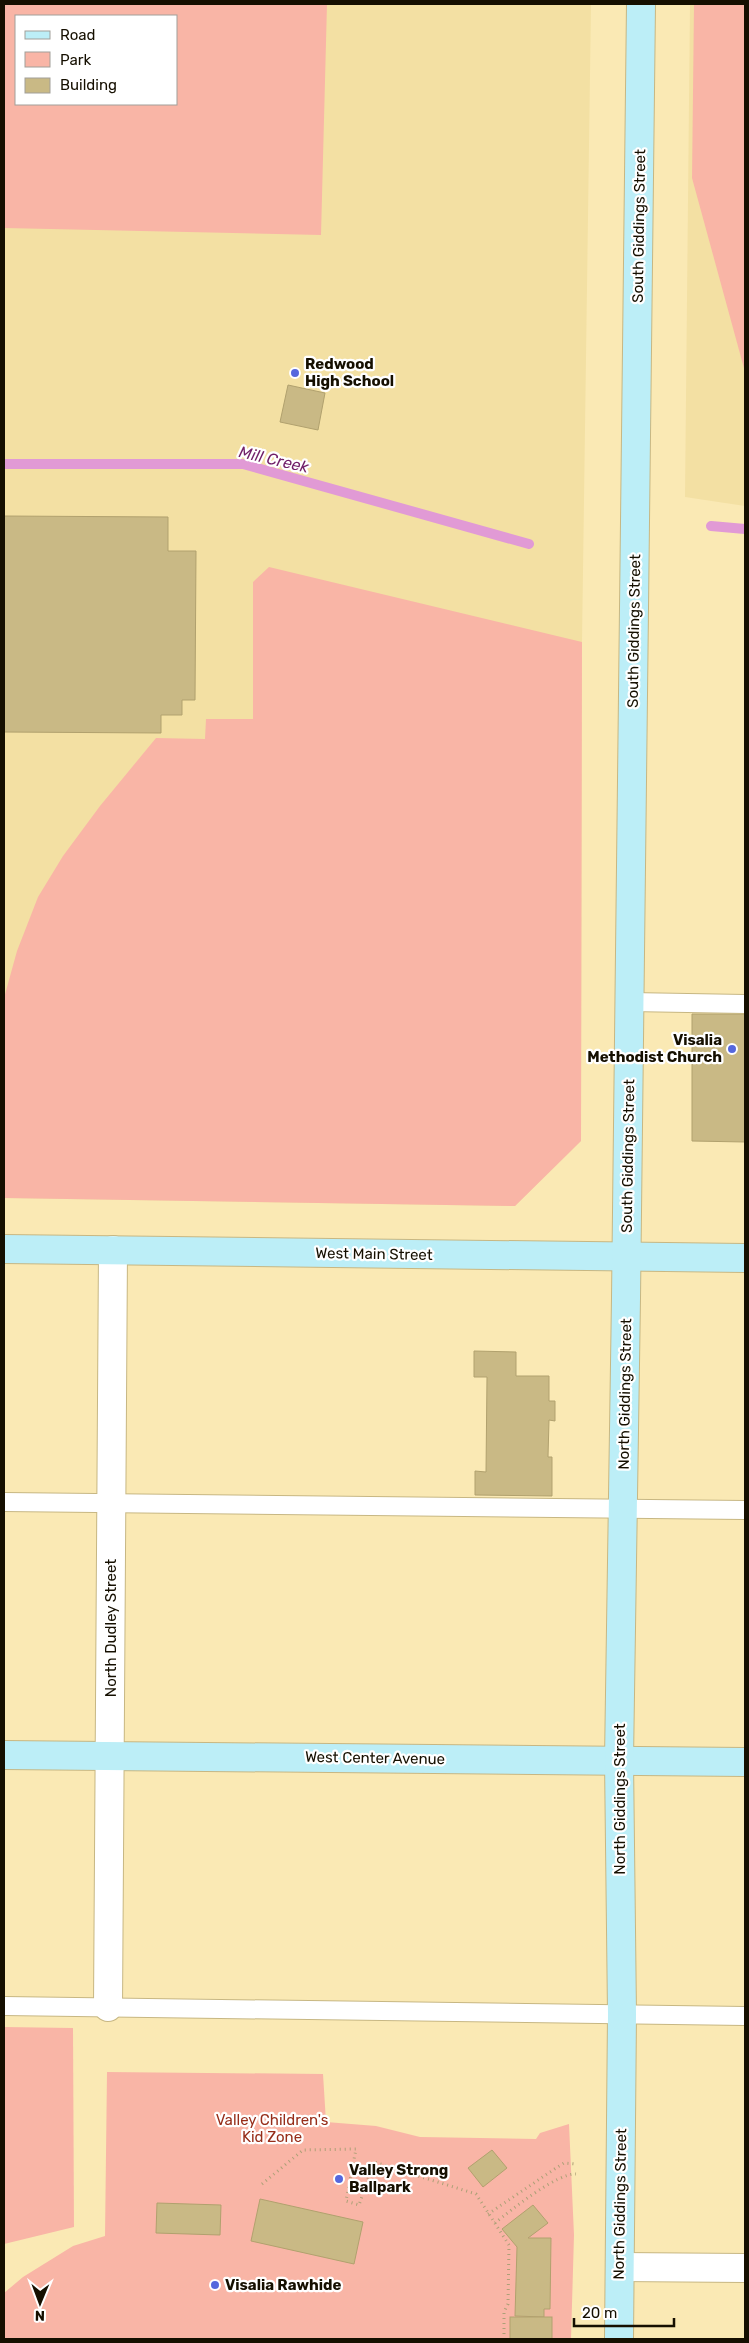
<svg xmlns="http://www.w3.org/2000/svg" width="749" height="2343" font-family="Rubik,sans-serif">
<style>
.built{fill:#f3e0a3;fill-rule:evenodd}
.green{fill:#f9b5a6;fill-rule:evenodd}
.lines{fill:none;stroke-linecap:round;stroke-linejoin:round}
.stream{stroke:#e19ad5;stroke-width:10}
.building{fill:#c9b985;stroke:#b1a16e}
.lane-casing{stroke:#c7b783;stroke-width:20}
.street-casing{stroke:#c7b783;stroke-width:30}
.secondary-casing{stroke:#c7b783;stroke-width:30}
.path{stroke:#ada077;stroke-width:3;stroke-dasharray:1 4;stroke-linecap:butt}
.lane{stroke:#fff;stroke-width:18}
.street{stroke:#fff;stroke-width:28}
.secondary{stroke:#bceef7;stroke-width:28}
.poi-dot{fill:#5567dd;stroke:#fff;stroke-width:2}
.labels{text-anchor:middle;stroke-width:4.5;stroke-linejoin:round;paint-order:stroke}
.street-label{font-size:15px;fill:#150f00;stroke:#fff}
.poi-label{font-size:15px;font-weight:bold;fill:#150f00;stroke:#fff;text-anchor:start}
.park-label{font-size:15px;fill:#972e1a;stroke:#fff}
.water-label{font-size:16px;font-style:italic;fill:#711f68;stroke:#fff}
</style>
<rect width="100%" height="100%" fill="#fae9b4"/>
<g class="built">
<path d="M4 4H591L582 642 581 1141 515 1206 4 1198ZM16 16H176V104H16Z"/>
<polygon points="690,4 745,4 745,506 685,497"/>
</g>
<g class="green">
<path d="M4 4H327L321 235 4 228ZM176 16V104H16V16Z"/>
<polygon points="694,4 745,4 745,372 692,178"/>
<polygon points="269,567 582,642 581,1141 515,1206 4,1198 4,998 17,951 38,897 63,856 100,806 156,738 205,739 206,719 253,719 253,582"/>
<polygon points="4,2027 73,2028 74,2227 4,2244"/>
<polygon points="107,2072 323,2074 326,2122 376,2126 420,2137 536,2139 540,2133 569,2124 574,2235 571,2339 4,2339 4,2293 23,2277 73,2246 105,2236"/>
</g>
<g class="lines">
<g class="stream">
<polyline points="4,464 243,464 529,544"/>
<polyline points="711,526 745,529"/>
</g>
</g>
<g class="building">
<polygon points="288,385 325,393 318,430 280,422"/>
<polygon points="4,516 168,517 168,551 196,551 195,700 182,700 182,715 161,715 161,733 4,732"/>
<polygon points="692,1014 745,1014 745,1142 692,1141"/>
<polygon points="474,1351 516,1352 516,1376 549,1376 549,1401 555,1401 555,1421 549,1420 548,1457 552,1457 552,1496 475,1495 475,1471 486,1472 487,1377 474,1377"/>
<polygon points="492,2150 507,2168 483,2187 468,2168"/>
<polygon points="260,2199 363,2222 354,2264 251,2241"/>
<polygon points="157,2203 221,2205 220,2235 156,2233"/>
<polygon points="533,2205 548,2223 528,2238 551,2238 550,2309 544,2309 544,2317 515,2316 517,2247 502,2229"/>
<rect x="510" y="2317" width="42" height="22"/>
</g>
<g class="lines">
<defs>
<g id="lane">
<polyline points="630,1002 745,1004"/>
<polyline points="4,1502 745,1510"/>
<polyline points="4,2006 745,2016"/>
</g>
<g id="street">
<polyline points="108,2007 113,1250"/>
<polyline points="620,2267 745,2268"/>
</g>
<g id="secondary">
<polyline points="4,1249 745,1258"/>
<polyline points="4,1755 745,1762"/>
<polyline points="619,2339 622,2014 619,1760 626,1298 641,4"/>
</g>
</defs>
<use href="#lane" class="lane-casing"/>
<use href="#street" class="street-casing"/>
<use href="#secondary" class="secondary-casing"/>
<g class="path">
<polyline points="262,2184 303,2150 356,2149 346,2201 359,2205 374,2162 476,2194 509,2245 508,2304 504,2312 504,2339"/>
<polyline points="488,2214 556,2168 564,2163 575,2164"/>
<path d="M495 2223C511 2210 557 2173 576 2174"/>
</g>
<use href="#lane" class="lane"/>
<use href="#street" class="street"/>
<use href="#secondary" class="secondary"/>
</g>
<g class="poi-dot">
<circle cx="295" cy="373" r="5"/>
<circle cx="732" cy="1049" r="5"/>
<circle cx="339" cy="2179" r="5"/>
<circle cx="215" cy="2285" r="5"/>
</g>
<g class="labels">
<g class="street-label">
<text transform="translate(639 226) rotate(-89)" y="5">South Giddings Street</text>
<text transform="translate(634 631) rotate(-89)" y="5">South Giddings Street</text>
<text transform="translate(628 1156) rotate(-89)" y="5">South Giddings Street</text>
<text transform="translate(374 1254) rotate(1)" y="5">West Main Street</text>
<text transform="translate(625 1394) rotate(-89)" y="5">North Giddings Street</text>
<text transform="translate(111 1628) rotate(-90)" y="5">North Dudley Street</text>
<text transform="translate(375 1758) rotate(1)" y="5">West Center Avenue</text>
<text transform="translate(620 1799) rotate(-90)" y="5">North Giddings Street</text>
<text transform="translate(620 2204) rotate(-89)" y="5">North Giddings Street</text>
</g>
<g class="poi-label">
<text x="305" y="369">Redwood<tspan x="305" dy="17">High School</tspan></text>
<text x="722" y="1045" text-anchor="end">Visalia<tspan x="722" dy="17">Methodist Church</tspan></text>
<text x="349" y="2175">Valley Strong<tspan x="349" dy="17">Ballpark</tspan></text>
<text x="225" y="2290">Visalia Rawhide</text>
</g>
<g class="park-label">
<text x="272" y="2125">Valley Children's<tspan x="272" dy="17">Kid Zone</tspan></text>
</g>
<g class="water-label">
<text transform="translate(274 459) rotate(13)" y="6">Mill Creek</text>
</g>
</g>
<rect width="749" height="2343" fill="none" stroke="#150f00" stroke-width="10"/>
<rect x="15" y="15" width="162" height="90" fill="#ffffff" stroke="#a19f99"/>
<rect x="25" y="31" width="25" height="8" fill="#bceef7" stroke="#a19f99"/>
<text x="60" y="40" font-size="15" fill="#150f00">Road</text>
<rect x="25" y="52" width="25" height="15" fill="#f9b5a6" stroke="#a19f99"/>
<text x="60" y="65" font-size="15" fill="#150f00">Park</text>
<rect x="25" y="78" width="25" height="15" fill="#c9b985" stroke="#a19f99"/>
<text x="60" y="90" font-size="15" fill="#150f00">Building</text>
<g transform="translate(40 2303) rotate(181)" stroke="#ffffff" stroke-width="4" paint-order="stroke">
<path d="M0-4L9 19L0 12L-9 19Z" fill="#150f00"/>
<text y="-8" font-size="14" font-weight="bold" text-anchor="middle" fill="#150f00">N</text>
</g>
<path d="M574 2318v8h100v-8" fill="none" stroke="#150f00" stroke-width="2.5"/>
<text x="582" y="2318" font-size="15" fill="#150f00" stroke="#ffffff" stroke-width="4" paint-order="stroke">20 m</text>
</svg>
